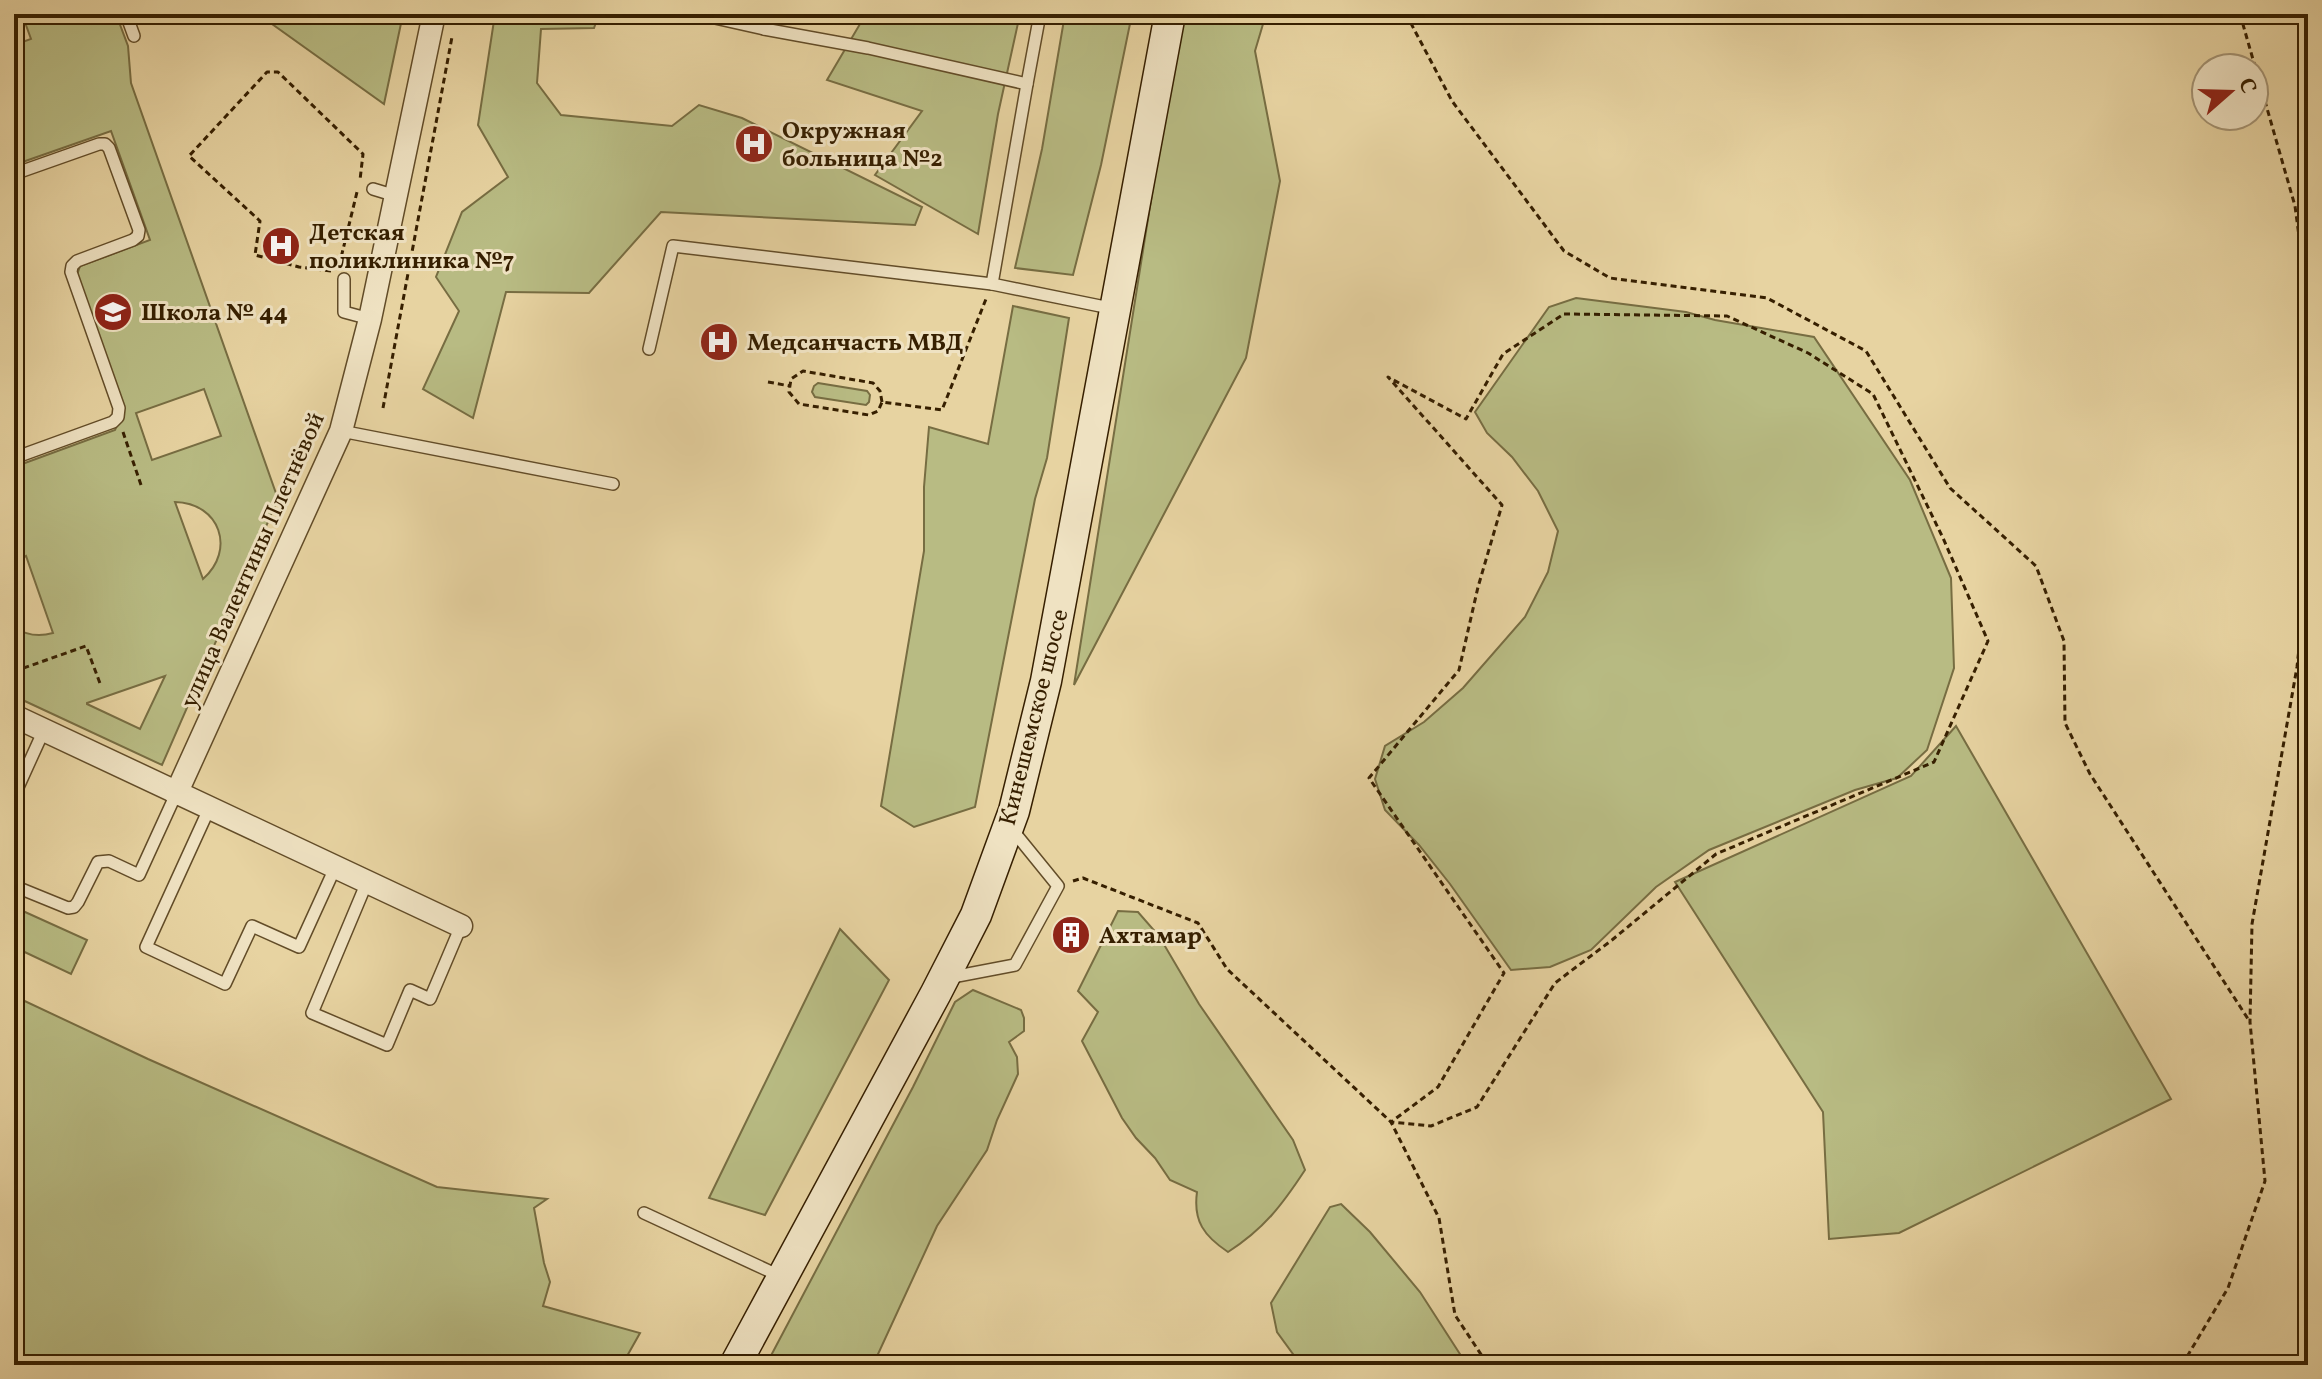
<svg xmlns="http://www.w3.org/2000/svg" width="2322" height="1379" font-family="Vollkorn,serif">
<style>
.green{fill:#b8bb83;stroke:#776d42;stroke-width:2;fill-rule:evenodd}
.lines{fill:none;stroke-linecap:round;stroke-linejoin:round}
.lane-casing{stroke:#624c28;stroke-width:14}
.street-casing{stroke:#624c28;stroke-width:25}
.secondary-casing{stroke:#361f00;stroke-width:33}
.path{stroke:#361f00;stroke-width:3;stroke-dasharray:6 4;stroke-linecap:butt}
.lane{stroke:#efe2c2;stroke-width:11}
.street{stroke:#efe2c2;stroke-width:22}
.secondary{stroke:#efe2c2;stroke-width:30}
.labels{text-anchor:middle;stroke-width:6;stroke-linejoin:round;paint-order:stroke}
.poi-label{font-size:24px;font-weight:bold;fill:#361f00;stroke:#efe2c2;text-anchor:start}
.street-label{font-size:24px;fill:#361f00;stroke:#efe2c2}
</style>
<rect width="100%" height="100%" fill="#e7d3a1"/>
<filter id="stains"><feTurbulence type="fractalNoise" baseFrequency=".0025" numOctaves="4"/><feColorMatrix values="0 0 0 0 .2 0 0 0 0 .09 0 0 0 0 .02 0 0 0 .5 -.17"/></filter>
<radialGradient id="worn" r=".72"><stop offset=".6" stop-color="#630" stop-opacity="0"/><stop offset="1" stop-color="#630" stop-opacity=".3"/></radialGradient>
<g class="green">
<path d="M25 14H116L128 46 131 83 278 499 162 765 14 696V627C27 636 39 637 53 633L26 556 14 562V467L115 430 124 410 77 275 80 266 150 240 111 131 14 165V45L31 39 23 17ZM204 389 221 436 152 460 136 413ZM175 502C220 503 236 550 203 579ZM165 676 140 729 87 704V703Z"/>
<polygon points="258,14 403,14 384,104"/>
<polygon points="495,14 599,14 594,28 541,29 537,83 561,115 672,126 699,105 742,118 922,207 915,225 661,212 589,293 506,292 473,418 423,389 459,311 436,277 462,212 508,177 478,125"/>
<polygon points="861,14 1020,14 998,114 978,234 875,175 922,111 827,80 860,24"/>
<polygon points="1065,14 1132,14 1101,165 1073,275 1015,268 1042,149"/>
<polygon points="1185,14 1266,14 1255,51 1280,181 1246,358 1074,685 1168,93"/>
<polygon points="1576,298 1686,312 1715,320 1814,337 1910,480 1951,578 1954,668 1927,750 1897,778 1855,790 1709,850 1656,887 1591,950 1550,967 1511,970 1450,884 1419,845 1385,810 1375,779 1385,746 1424,722 1463,688 1525,617 1548,572 1558,531 1538,491 1512,457 1487,433 1475,412 1549,307"/>
<polygon points="1013,306 1069,318 1047,458 1035,499 975,807 914,827 881,806 924,551 924,487 929,427 988,444"/>
<polygon points="818,383 867,391 870,395 869,402 866,405 815,397 812,392 814,386"/>
<polygon points="1956,726 2171,1099 1899,1233 1829,1239 1823,1112 1675,882 1911,776"/>
<polygon points="14,907 87,940 71,974 14,947"/>
<path d="M1118 911 1138 912 1159 936 1199 1004 1293 1140 1305 1170C1282 1205 1264 1229 1228 1252 1204 1236 1193 1221 1197 1192L1170 1180 1155 1158 1136 1138 1122 1118 1082 1041 1098 1012 1078 991Z"/>
<polygon points="840,929 889,980 765,1215 709,1198"/>
<polygon points="973,990 1021,1010 1024,1018 1024,1031 1009,1042 1017,1057 1018,1074 997,1120 987,1150 937,1226 873,1365 766,1365 913,1087 955,1002"/>
<polygon points="14,996 148,1059 437,1187 547,1199 534,1208 544,1263 550,1282 543,1306 640,1333 622,1365 14,1365"/>
<polygon points="1341,1204 1370,1232 1420,1292 1467,1365 1301,1365 1277,1332 1271,1303 1330,1207"/>
</g>
<g class="lines">
<defs>
<g id="lane">
<polyline points="126,14 134,36"/>
<polyline points="697,14 764,29 868,48 1027,84 992,284 1115,309"/>
<polyline points="764,29 767,14"/>
<polyline points="1027,84 1040,14"/>
<polyline points="14,174 99,144 105,144 109,148 139,230 138,236 133,240 77,261 72,266 71,272 119,408 118,417 113,422 14,458"/>
<polyline points="373,189 396,196"/>
<polyline points="344,279 344,312 370,319"/>
<polyline points="649,349 673,246 992,284"/>
<polyline points="341,431 613,484"/>
<polyline points="14,796 44,730"/>
<polyline points="209,809 146,947 225,984 252,926 299,947 335,868"/>
<polyline points="367,882 312,1013 387,1045 410,990 430,999 461,926"/>
<polyline points="14,886 68,908 74,907 78,902 98,862 109,861 139,875 176,794"/>
<polyline points="947,978 1015,965 1058,886 1010,827"/>
<polyline points="644,1213 782,1277"/>
</g>
<g id="street">
<polyline points="14,716 461,926"/>
<polyline points="176,794 341,431 370,319 434,14"/>
</g>
<polyline id="secondary" points="735,1365 936,993 976,915 1014,811 1046,681 1170,14"/>
</defs>
<use href="#lane" class="lane-casing"/>
<use href="#street" class="street-casing"/>
<use href="#secondary" class="secondary-casing"/>
<g class="path">
<polyline points="392,14 410,23"/>
<polyline points="1406,14 1452,101 1564,251 1610,278 1767,298 1866,351 1950,488 2036,566 2064,641 2065,723 2090,774 2250,1022"/>
<polyline points="2240,14 2295,206 2308,304"/>
<polyline points="339,266 357,192"/>
<polyline points="331,271 299,267 255,255 260,221 189,156 267,72 278,72 363,154 360,180"/>
<polygon points="1564,314 1727,316 1808,353 1873,394 1943,538 1988,641 1934,762 1716,854 1612,940 1555,983 1477,1107 1431,1126 1391,1122 1438,1087 1504,973 1369,778 1459,670 1478,587 1502,505 1388,377 1466,419 1503,354"/>
<polyline points="768,382 790,386"/>
<polyline points="882,402 880,391 873,383 803,371 791,379 789,392 799,404 869,415 878,411 882,402 942,410 986,299"/>
<polyline points="383,408 452,37"/>
<polyline points="14,427 18,439"/>
<polyline points="123,432 141,485"/>
<polyline points="14,666 21,669 86,646 101,686"/>
<polyline points="1073,881 1083,878 1198,923 1227,969 1391,1122 1439,1218 1455,1315 1488,1365"/>
<polyline points="2182,1365 2228,1288 2265,1181 2250,1022 2252,924 2297,667 2308,565"/>
</g>
<use href="#lane" class="lane"/>
<use href="#street" class="street"/>
<use href="#secondary" class="secondary"/>
</g>
<defs>
<symbol id="hospital-disc" viewBox="-11 -11 22 22"><circle r="9.5" fill="#8f2418" stroke="#efe2c2"/><path d="M-5-5h3v3.5h4V-5h3V5h-3V1.5h-4V5h-3Z" fill="#fff"/></symbol>
<symbol id="school-disc" viewBox="-11 -11 22 22"><circle r="9.5" fill="#8f2418" stroke="#efe2c2"/><path d="M0-5L7-2L0 1L-7-2ZM-4 1L0 2.5L4 1V4Q0 6-4 4Z" fill="#fff"/></symbol>
<symbol id="building-disc" viewBox="-11 -11 22 22"><circle r="9.5" fill="#8f2418" stroke="#efe2c2"/><path d="M-4-6H4V6H1V3H-1V6H-4ZM-2.5-4.3h1.7v1.8h-1.7ZM.8-4.3h1.7v1.8H.8ZM-2.5-1h1.7V.8h-1.7ZM.8-1h1.7V.8H.8Z" fill="#fff"/></symbol>
</defs>
<g fill-rule="evenodd">
<use href="#hospital-disc" x="732" y="122" width="44" height="44"/>
<use href="#hospital-disc" x="259" y="224" width="44" height="44"/>
<use href="#school-disc" x="91" y="290" width="44" height="44"/>
<use href="#hospital-disc" x="697" y="320" width="44" height="44"/>
<use href="#building-disc" x="1049" y="913" width="44" height="44"/>
</g>
<g class="labels">
<g class="poi-label">
<text x="782" y="138">Окружная<tspan x="782" dy="28">больница №2</tspan></text>
<text x="309" y="240">Детская<tspan x="309" dy="28">поликлиника №7</tspan></text>
<text x="141" y="320">Школа № 44</text>
<text x="747" y="350">Медсанчасть МВД</text>
<text x="1099" y="943">Ахтамар</text>
</g>
<g class="street-label">
<text transform="translate(252 560) rotate(-66)" y="8">улица Валентины Плетнёвой</text>
<text transform="translate(1033 717) rotate(-76)" y="8">Кинешемское шоссе</text>
</g>
</g>
<rect width="2322" height="1379" fill="none" stroke="#e7d3a1" stroke-width="48"/>
<rect x="16" y="16" width="2290" height="1347" fill="none" stroke="#361f00" stroke-width="4"/>
<rect x="24" y="24" width="2274" height="1331" fill="none" stroke="#361f00" stroke-width="2"/>
<g transform="translate(2230 92) rotate(70)"><circle r="38" fill="#efe2c2" stroke="#a59474" stroke-width="2"/>
<path d="M0-6L14 30L0 20L-14 30Z" fill="#8f2418"/>
<text y="-12" font-size="22" font-weight="bold" text-anchor="middle" fill="#361f00">С</text>
</g>
<rect width="100%" height="100%" filter="url(#stains)"/>
<rect width="100%" height="100%" fill="url(#worn)"/>
</svg>
